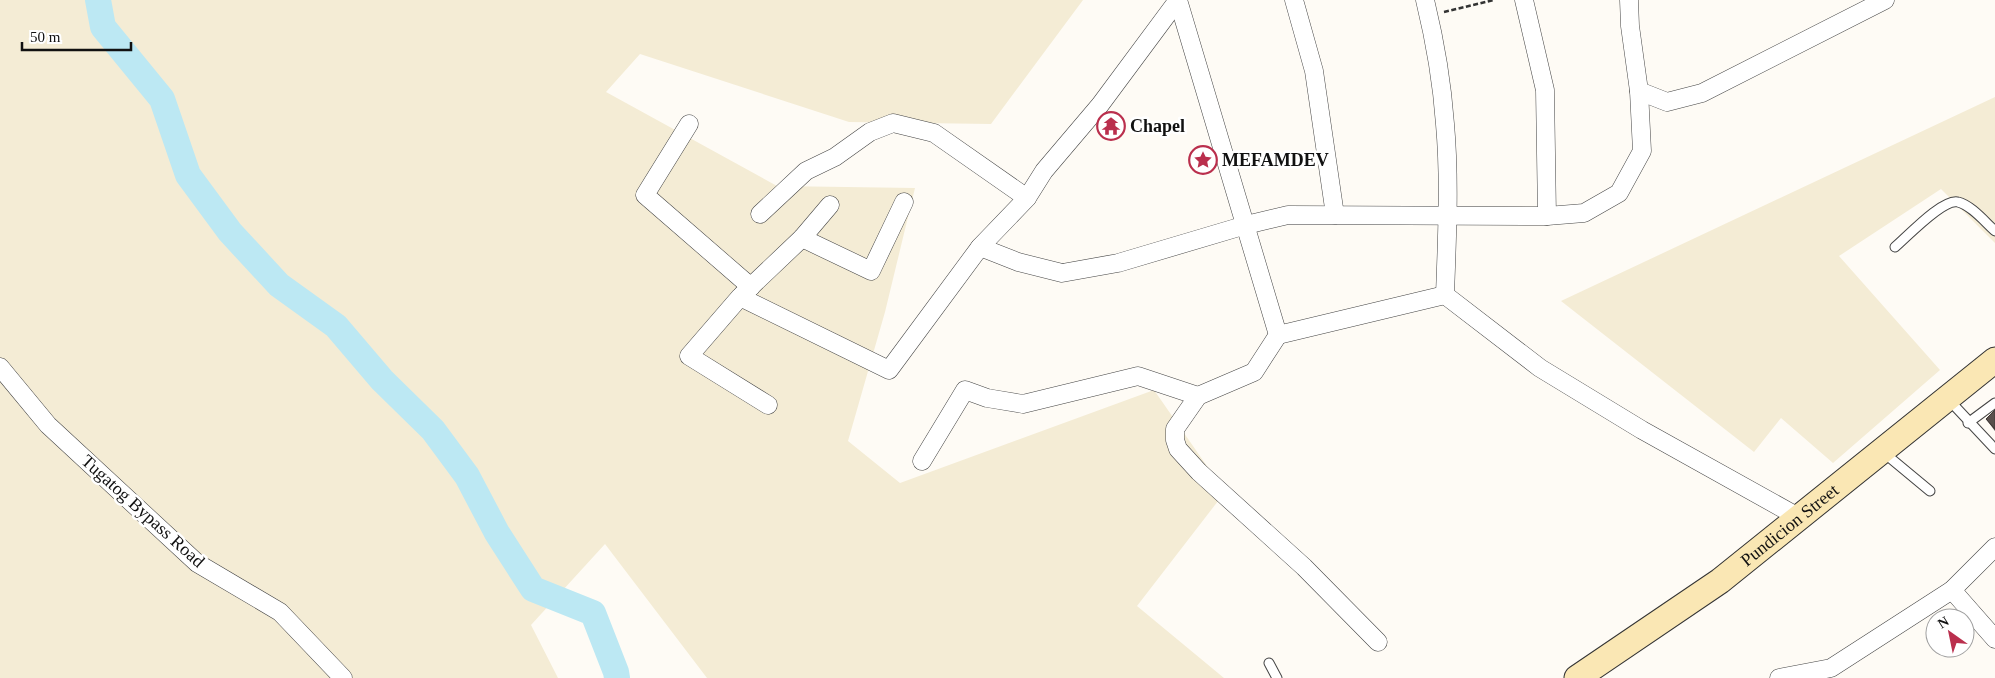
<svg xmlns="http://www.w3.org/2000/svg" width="1995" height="678" font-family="Georgia,serif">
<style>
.farmland{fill:#f4ecd5}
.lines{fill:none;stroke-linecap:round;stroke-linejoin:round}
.river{stroke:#bce8f3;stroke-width:26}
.lane-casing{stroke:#444;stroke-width:11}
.street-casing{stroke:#444;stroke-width:19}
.secondary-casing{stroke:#333;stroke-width:27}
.path{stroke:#333;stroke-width:2.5;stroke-dasharray:5 2.5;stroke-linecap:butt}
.lane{stroke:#fff;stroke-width:9}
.street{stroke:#fff;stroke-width:18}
.secondary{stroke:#fae7b4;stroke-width:25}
.wall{fill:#4d4542}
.building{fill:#59504d;stroke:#3e3836}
.labels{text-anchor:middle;stroke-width:5;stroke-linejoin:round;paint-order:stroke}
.poi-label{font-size:18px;font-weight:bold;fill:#111;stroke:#fff;text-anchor:start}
.street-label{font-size:18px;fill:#111;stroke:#fff}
</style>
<rect width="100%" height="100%" fill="#fefbf5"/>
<g class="farmland">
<polygon points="0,0 1083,0 991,124 849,122 640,54 606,92 777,186 915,188 885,312 848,441 900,483 1154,390 1225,492 1137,606 1224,678 707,678 605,544 531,625 558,678 0,678"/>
<polygon points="1995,97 1995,243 1941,189 1839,256 1940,370 1833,463 1781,418 1754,452 1561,301"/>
</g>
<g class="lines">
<polyline class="river" points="98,0 103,27 162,99 188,175 230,232 279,285 336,326 382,380 433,430 467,476 497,533 533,589 593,613 616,672 617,678"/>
<defs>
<g id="lane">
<path d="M1895 247C1907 237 1943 198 1958 202 1971 205 1985 222 1995 231"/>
<polyline points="1949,400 1995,449"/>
<polyline points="1968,423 1995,403"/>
<polyline points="1883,452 1930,491"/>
<polyline points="1269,663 1277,678"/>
</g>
<g id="street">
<polyline points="1178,0 1100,105 1044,171 1027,198 980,247 1018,262 1062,273 1118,263 1246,225 1288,215 1547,216 1584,213 1619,193 1642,151 1639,91 1630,26 1629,0"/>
<polyline points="1178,0 1278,335 1445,295"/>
<polyline points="1294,0 1314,71 1335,215"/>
<path d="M1425 0C1435 41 1442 82 1445 124 1450 180 1447 238 1445 295L1540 368 1642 430 1800 518"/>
<polyline points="1524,0 1545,90 1547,216"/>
<polyline points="1639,91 1667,102 1702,93 1885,0"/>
<polyline points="689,124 645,195 751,287"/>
<polyline points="760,214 806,171 835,157 870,132 893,123 934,133 1027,198"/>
<polyline points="802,238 871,271 904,202"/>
<polyline points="742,295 802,238 830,205"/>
<polyline points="1278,335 1254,372 1198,396 1175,429 1175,440 1178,449 1199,472 1304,567 1378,642"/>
<polyline points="0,367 48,425 197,563 280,612 343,678"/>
<polyline points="768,405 689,356 740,297 889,370 980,247"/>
<polyline points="922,461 965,390 987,398 1023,404 1138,376 1198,396"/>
<polyline points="1952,590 1995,639"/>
<polyline points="1779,678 1831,668 1952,590 1995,547"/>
</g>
<g id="secondary">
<path id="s1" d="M1577 678 1720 581 1995 360"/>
</g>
</defs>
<use href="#lane" class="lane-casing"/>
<use href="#street" class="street-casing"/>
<use href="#secondary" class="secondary-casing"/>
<polyline class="path" points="1444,12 1494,0"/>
<use href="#lane" class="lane"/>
<use href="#street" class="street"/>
<use href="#secondary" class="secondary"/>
</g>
<polygon class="wall" points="1995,410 1995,431 1986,419"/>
<polygon class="building" points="1995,410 1995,429 1986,419"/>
<defs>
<symbol id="temple-ring" viewBox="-11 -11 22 22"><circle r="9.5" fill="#fff" stroke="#ba2f4d" stroke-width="1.5"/><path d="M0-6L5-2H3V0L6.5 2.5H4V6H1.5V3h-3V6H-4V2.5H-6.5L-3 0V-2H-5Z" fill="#ba2f4d"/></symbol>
<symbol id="sight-ring" viewBox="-11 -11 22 22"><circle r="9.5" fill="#fff" stroke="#ba2f4d" stroke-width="1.5"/><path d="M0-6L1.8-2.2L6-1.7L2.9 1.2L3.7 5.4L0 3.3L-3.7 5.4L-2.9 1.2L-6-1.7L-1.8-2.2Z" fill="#ba2f4d"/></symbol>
</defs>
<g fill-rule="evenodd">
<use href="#temple-ring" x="1095" y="110" width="32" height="32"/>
<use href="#sight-ring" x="1187" y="144" width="32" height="32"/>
</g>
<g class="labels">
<g class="poi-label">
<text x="1130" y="132">Chapel</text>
<text x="1222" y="166">MEFAMDEV</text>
</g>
<g class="street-label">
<text transform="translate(143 511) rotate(42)" y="6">Tugatog Bypass Road</text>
<text dy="6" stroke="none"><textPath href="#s1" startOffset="262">Pundicion Street</textPath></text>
</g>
</g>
<g transform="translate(1950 633) rotate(327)"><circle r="24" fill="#ffffff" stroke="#a0a0a0"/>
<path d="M0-4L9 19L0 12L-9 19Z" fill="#ba2f4d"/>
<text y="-8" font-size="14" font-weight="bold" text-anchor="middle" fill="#111111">N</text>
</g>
<path d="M22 42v8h109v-8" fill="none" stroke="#111111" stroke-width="2.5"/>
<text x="30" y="42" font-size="15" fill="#111111" stroke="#ffffff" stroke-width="4" paint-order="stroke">50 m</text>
</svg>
